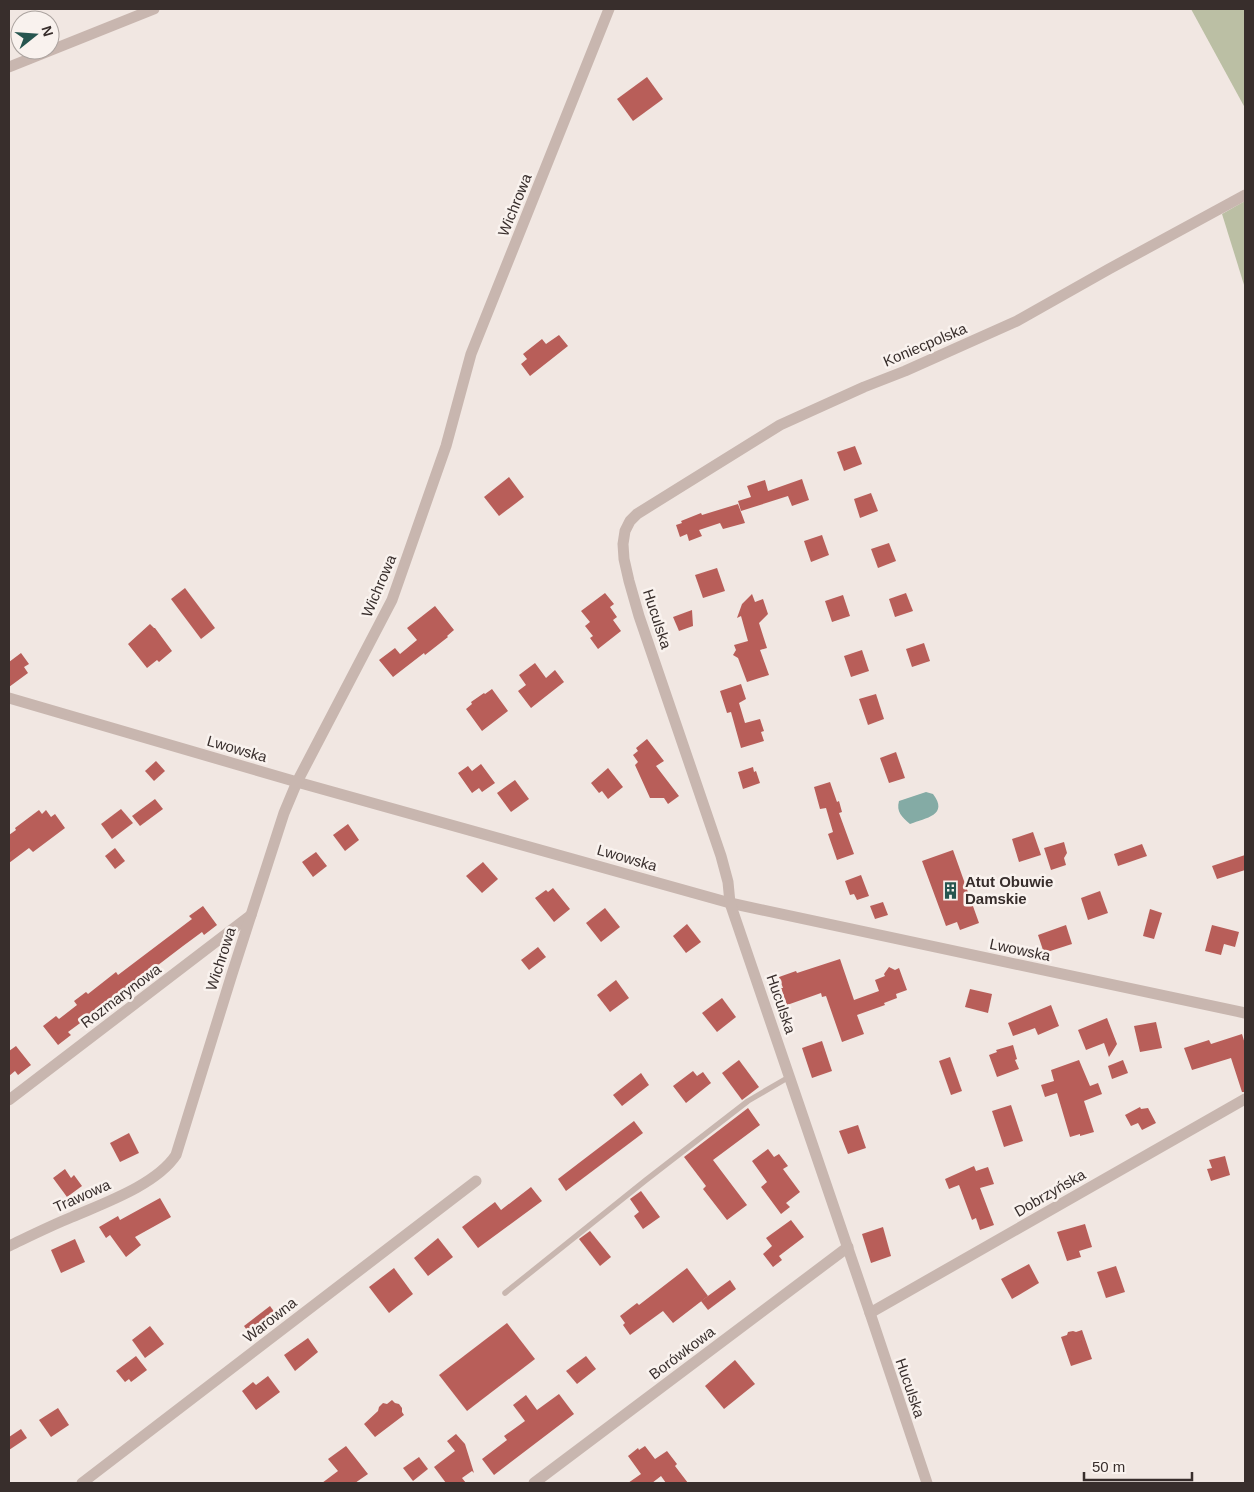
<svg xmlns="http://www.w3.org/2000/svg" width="1254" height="1492" font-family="Helvetica,sans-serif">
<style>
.green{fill:#bbbfa4}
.water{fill:#84aba5}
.building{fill:#b85e59}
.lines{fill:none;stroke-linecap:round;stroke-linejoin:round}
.lane{stroke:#c8b6af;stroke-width:5.5}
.street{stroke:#c8b6af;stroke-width:11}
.labels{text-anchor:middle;stroke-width:5;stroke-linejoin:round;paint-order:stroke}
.street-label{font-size:15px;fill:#382e2c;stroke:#f9f2ee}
.poi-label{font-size:15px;font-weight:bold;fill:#382e2c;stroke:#f9f2ee;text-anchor:start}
</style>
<rect width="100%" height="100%" fill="#f1e7e2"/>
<g class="green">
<polygon points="1191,9 1245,9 1245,108"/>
<polygon points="1245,201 1245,288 1222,214"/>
</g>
<path class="water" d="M926 792 933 794C949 815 926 818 910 824 902 817 896 812 899 801Z"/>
<g class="building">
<polygon points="647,77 663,99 633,121 617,99"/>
<polygon points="559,335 568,346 530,376 521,364 527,359 523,354 542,339 546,344"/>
<polygon points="855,446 862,464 844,471 837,452"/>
<polygon points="509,477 524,497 499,516 484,497"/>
<polygon points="802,479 809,500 792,506 788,496 741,511 738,501 751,497 747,486 765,480 768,491"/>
<polygon points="871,493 878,511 860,518 854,499"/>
<polygon points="738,504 745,523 723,529 720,523 699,530 702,536 689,541 687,534 680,537 676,525 682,523 681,521 701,513 702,515"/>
<polygon points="822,535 829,555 811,562 804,541"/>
<polygon points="889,543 896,561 878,568 871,549"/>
<polygon points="717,568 725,591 703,598 695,575"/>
<polygon points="185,588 215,628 201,639 171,599"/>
<polygon points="605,593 614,604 610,607 617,617 613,620 621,631 598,649 590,638 593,636 585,626 590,622 581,611"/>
<polygon points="906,593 913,611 895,617 889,599"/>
<polygon points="752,594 755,602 763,599 768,614 759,623 767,648 760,650 769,675 747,682 738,658 733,655 736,650 734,645 748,641 741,616 737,618 742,604"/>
<polygon points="843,595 850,616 832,622 825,601"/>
<polygon points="435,606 454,630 447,636 448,637 425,655 424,653 393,677 379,660 395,648 400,654 417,640 407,628"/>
<polygon points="692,610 693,626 679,631 673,617"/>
<polygon points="150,624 154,628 155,628 172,651 159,662 157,660 147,668 128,644"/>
<polygon points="924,643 930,661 912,667 906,649"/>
<polygon points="862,650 869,671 851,677 844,656"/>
<polygon points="21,653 29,664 24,667 28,673 9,687 9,662"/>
<polygon points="535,663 546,678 555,670 564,682 531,708 518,691 526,685 519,675"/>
<polygon points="741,684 746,699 739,703 745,723 760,719 764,731 761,732 764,741 741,748 731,712 727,713 720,691"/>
<polygon points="492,689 508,711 482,731 466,709 472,704 471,702 484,693 485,694"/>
<polygon points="876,694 884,719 868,725 859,699"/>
<polygon points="647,739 664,761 656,766 679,796 668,804 664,798 650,798 635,765 638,762 633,755 638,751 636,748"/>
<polygon points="896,752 905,778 889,783 880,758"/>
<polygon points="156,761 165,771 154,781 145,771"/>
<polygon points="481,764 495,783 482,792 479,788 472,793 458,773 468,766 472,771"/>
<polygon points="753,767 754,772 756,771 760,783 743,789 738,772"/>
<polygon points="608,768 623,787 608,799 602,791 599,793 591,783"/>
<polygon points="515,780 529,799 511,812 497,793"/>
<polygon points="830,782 837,802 839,801 842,812 839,813 854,854 837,860 828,834 833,832 826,808 820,809 814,787"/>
<polygon points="155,799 163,809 140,826 132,816"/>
<polygon points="121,809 133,823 112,839 101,824"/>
<polygon points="39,810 42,814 46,810 51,817 55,814 65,828 33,852 29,848 9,863 9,835 16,830 15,828"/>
<polygon points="348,824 359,840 345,851 333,835"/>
<polygon points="1033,832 1041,855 1019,862 1012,839"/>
<polygon points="1064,842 1067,853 1064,858 1066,865 1051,870 1044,848"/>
<polygon points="1142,844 1147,856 1118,866 1114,854"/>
<polygon points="115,848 125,861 115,869 105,856"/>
<polygon points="953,850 979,923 960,930 957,922 946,926 922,861"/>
<polygon points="316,852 327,866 313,877 302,862"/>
<polygon points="1245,855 1245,870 1217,879 1212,866"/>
<polygon points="483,862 498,879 482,893 466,876"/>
<polygon points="861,875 869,896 857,900 854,894 850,895 845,881"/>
<polygon points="553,888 570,909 554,922 535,898 546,890 548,892"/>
<polygon points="1100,891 1108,913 1088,920 1081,898"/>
<polygon points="883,902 888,915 875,919 870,906"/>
<polygon points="203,906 217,925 204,935 202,932 183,946 128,988 130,991 90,1021 87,1018 68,1032 71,1035 58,1045 43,1026 56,1016 59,1019 77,1005 74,1001 86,992 88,994 116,972 118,975 192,919 189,916"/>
<polygon points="605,908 620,927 601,942 586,923"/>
<polygon points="1150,909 1162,913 1154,939 1143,936"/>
<polygon points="687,924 701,942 686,953 673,936"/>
<polygon points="1066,925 1072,944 1044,953 1038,935"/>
<polygon points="1212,925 1239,932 1235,947 1224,944 1221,955 1205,951"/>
<polygon points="538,947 546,957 529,970 521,960"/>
<polygon points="840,959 854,1000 879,991 875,980 885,976 884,974 889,967 895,970 899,968 907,990 896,994 897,998 884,1003 885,1005 857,1015 864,1034 842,1042 826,996 822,997 821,993 787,1005 781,988 783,988 779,977 796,971 797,973"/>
<polygon points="616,980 629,998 610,1012 597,995"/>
<polygon points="970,989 992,994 988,1013 965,1007"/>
<polygon points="722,998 736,1017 717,1032 702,1013"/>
<polygon points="1051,1005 1059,1026 1038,1035 1035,1028 1013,1036 1008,1023"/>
<polygon points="1107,1018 1117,1044 1109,1057 1104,1043 1086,1050 1078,1030"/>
<polygon points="1156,1022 1162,1048 1140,1052 1134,1026"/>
<polygon points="1242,1034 1245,1044 1245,1092 1242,1092 1231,1058 1192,1070 1184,1048 1209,1040 1211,1044"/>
<polygon points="822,1041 832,1071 812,1078 802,1048"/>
<polygon points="1013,1045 1017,1059 1015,1060 1019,1069 997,1077 989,1055 997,1052 996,1050"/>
<polygon points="16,1046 31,1065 18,1075 15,1071 9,1076 9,1051"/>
<polygon points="950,1057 962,1091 951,1095 939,1061"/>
<polygon points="739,1060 759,1087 742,1100 722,1073"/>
<polygon points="1079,1060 1090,1086 1098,1083 1102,1094 1084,1101 1094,1132 1080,1136 1080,1134 1070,1137 1057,1093 1045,1097 1041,1085 1054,1081 1051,1070"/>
<polygon points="1123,1060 1128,1073 1112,1079 1108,1066"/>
<polygon points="693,1071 697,1076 703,1072 711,1083 686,1103 673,1086"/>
<polygon points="641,1073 649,1085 622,1106 613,1095"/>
<polygon points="1011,1105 1023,1141 1004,1147 992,1111"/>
<polygon points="1140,1107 1141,1109 1148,1108 1156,1123 1142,1130 1138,1123 1131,1126 1125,1115"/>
<polygon points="748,1108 760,1125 713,1160 747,1205 727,1220 703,1189 706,1186 684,1157"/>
<polygon points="634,1121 643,1133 566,1191 558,1179"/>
<polygon points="858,1125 866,1148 848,1154 839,1131"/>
<polygon points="129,1133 139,1153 120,1162 110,1143"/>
<polygon points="768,1149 774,1157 779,1154 788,1166 783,1169 800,1192 786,1203 790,1207 781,1214 761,1187 767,1182 752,1161"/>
<polygon points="1225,1156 1230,1175 1211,1181 1207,1169 1212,1168 1209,1160"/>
<polygon points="974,1166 976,1171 988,1167 994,1184 980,1188 994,1225 980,1230 976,1218 972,1220 959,1185 949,1189 945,1179"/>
<polygon points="65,1169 71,1178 74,1175 82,1186 67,1197 53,1178"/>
<polygon points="531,1187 542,1201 478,1248 462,1227 495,1202 501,1210"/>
<polygon points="641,1191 660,1217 643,1229 634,1216 639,1212 630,1199"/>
<polygon points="160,1198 171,1217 135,1237 141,1245 126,1257 110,1235 106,1238 99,1227 118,1216 120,1220"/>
<polygon points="791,1220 804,1237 779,1256 782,1260 773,1267 763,1254 772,1246 766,1238"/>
<polygon points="1085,1224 1092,1247 1079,1251 1081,1257 1067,1261 1057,1232"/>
<polygon points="883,1227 891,1256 871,1263 862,1234"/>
<polygon points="590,1231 611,1257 600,1266 579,1239"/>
<polygon points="438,1238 453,1257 428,1276 414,1258"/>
<polygon points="75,1239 85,1262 61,1273 51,1250"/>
<polygon points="1029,1264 1039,1283 1012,1299 1001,1279"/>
<polygon points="1116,1266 1125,1292 1106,1298 1097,1272"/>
<polygon points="394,1268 413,1294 389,1313 369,1287"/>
<polygon points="687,1268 708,1296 673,1323 663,1311 630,1335 623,1325 625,1323 620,1316 637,1303 639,1305"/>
<polygon points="730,1280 736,1289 708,1310 701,1301"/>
<polygon points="270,1306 278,1317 252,1337 244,1326"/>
<polygon points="507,1323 535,1359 467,1411 439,1375"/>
<polygon points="150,1326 164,1344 145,1358 132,1340"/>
<polygon points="1082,1330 1092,1359 1071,1366 1061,1337 1067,1335 1068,1332 1073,1331 1076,1332"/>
<polygon points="308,1338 318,1352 295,1371 284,1355"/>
<polygon points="136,1356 147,1370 131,1382 129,1379 125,1382 116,1371"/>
<polygon points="586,1356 596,1369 577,1384 566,1371"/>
<polygon points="735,1360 755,1384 724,1409 705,1386"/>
<polygon points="268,1376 280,1392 256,1410 242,1391 253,1382 256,1385"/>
<polygon points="559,1394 574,1414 494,1475 482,1459 507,1440 504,1436 525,1421 513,1405 526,1395 537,1410"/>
<polygon points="392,1400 395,1403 399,1404 402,1408 402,1412 404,1415 375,1437 364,1424 378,1411 379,1407 383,1403 387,1404"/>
<polygon points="58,1408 69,1425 51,1437 39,1420"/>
<polygon points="21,1429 27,1438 9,1450 9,1437"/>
<polygon points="456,1434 465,1444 474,1473 472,1471 462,1478 466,1483 446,1483 434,1467 455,1451 447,1441"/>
<polygon points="346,1446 368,1474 355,1483 322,1483 338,1471 328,1459"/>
<polygon points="645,1446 655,1459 667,1451 677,1464 675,1466 688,1483 666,1483 661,1476 652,1483 628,1483 641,1474 628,1456 638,1448 639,1450"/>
<polygon points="419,1457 428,1469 413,1481 403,1468"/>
</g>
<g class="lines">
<polyline class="lane" points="505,1293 646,1180 748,1101 789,1077"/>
<g class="street">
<polyline points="9,67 154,9"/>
<polyline points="9,698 297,782 730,903 1245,1013"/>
<polyline points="9,1100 251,915"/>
<path d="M9 1246C30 1236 50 1226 72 1217 104 1203 156 1185 176 1155L232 974 284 813 297 782 392 600 446 446 471 354 609 9"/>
<polyline points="870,1313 1245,1099"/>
<polyline points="82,1483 476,1181"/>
<polyline points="534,1483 848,1247"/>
<polyline points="927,1483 870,1313 730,903 728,882 721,856 639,616 629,581 624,559 623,544 625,531 630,521 637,514 780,425 864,387 905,371 1017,321 1109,269 1245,195"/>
</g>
</g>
<defs>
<symbol id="building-bare" viewBox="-9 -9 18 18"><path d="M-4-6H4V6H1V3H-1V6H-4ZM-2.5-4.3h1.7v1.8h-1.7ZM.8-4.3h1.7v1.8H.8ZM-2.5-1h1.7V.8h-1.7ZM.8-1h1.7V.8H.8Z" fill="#26554f" stroke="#f9f2ee" stroke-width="2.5" paint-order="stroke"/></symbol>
</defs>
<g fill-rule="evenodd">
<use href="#building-bare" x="938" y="878" width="25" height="25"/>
</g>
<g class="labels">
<g class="street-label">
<text transform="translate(515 205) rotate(-68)" y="5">Wichrowa</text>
<text transform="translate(925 345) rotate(-23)" y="5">Koniecpolska</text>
<text transform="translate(379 586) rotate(-67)" y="5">Wichrowa</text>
<text transform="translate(657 619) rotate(72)" y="5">Huculska</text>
<text transform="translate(237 749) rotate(16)" y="5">Lwowska</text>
<text transform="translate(627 858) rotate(16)" y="5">Lwowska</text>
<text transform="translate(1020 950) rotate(12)" y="5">Lwowska</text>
<text transform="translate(221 959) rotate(-72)" y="5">Wichrowa</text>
<text transform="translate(121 996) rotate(-37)" y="5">Rozmarynowa</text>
<text transform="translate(781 1004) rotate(71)" y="5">Huculska</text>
<text transform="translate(1050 1193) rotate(-30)" y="5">Dobrzyńska</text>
<text transform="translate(82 1196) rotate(-24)" y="5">Trawowa</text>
<text transform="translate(270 1320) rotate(-38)" y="5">Warowna</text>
<text transform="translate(682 1353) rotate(-37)" y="5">Borówkowa</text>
<text transform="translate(910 1388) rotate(71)" y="5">Huculska</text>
</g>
<g class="poi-label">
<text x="965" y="887">Atut Obuwie<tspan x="965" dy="17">Damskie</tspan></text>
</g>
</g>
<rect width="1254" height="1492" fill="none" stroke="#382e2c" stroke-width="20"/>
<g transform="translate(35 35) rotate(73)"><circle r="24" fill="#f9f2ee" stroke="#aca4a0"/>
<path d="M0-4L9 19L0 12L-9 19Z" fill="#26554f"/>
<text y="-8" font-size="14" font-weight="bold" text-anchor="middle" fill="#382e2c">N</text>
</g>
<path d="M1084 1472v8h108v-8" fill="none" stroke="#382e2c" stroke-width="2.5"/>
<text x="1092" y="1472" font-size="15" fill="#382e2c" stroke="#f9f2ee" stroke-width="4" paint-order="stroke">50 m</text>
</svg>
